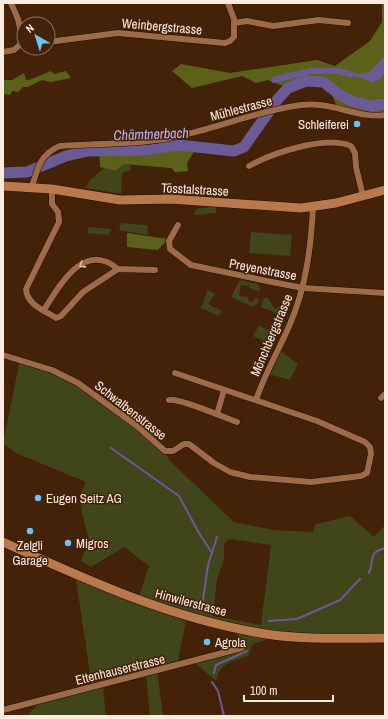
<svg xmlns="http://www.w3.org/2000/svg" width="388" height="719" font-family="'Archivo Narrow',sans-serif">
<style>
.green{fill:#41451a;fill-rule:evenodd}
.forest{fill:#5b6118}
.water{fill:#6a5b97}
.lines{fill:none;stroke-linecap:round;stroke-linejoin:round}
.stream{stroke:#6a5b97;stroke-width:2}
.canal{stroke:#6a5b97;stroke-width:6}
.river{stroke:#6a5b97;stroke-width:11}
.minor-casing{stroke:#240d00;stroke-width:7}
.secondary-casing{stroke:#240d00;stroke-width:10}
.minor{stroke:#9e6b49;stroke-width:6}
.secondary{stroke:#ba794d;stroke-width:9}
.oneway{stroke:#e0c5b3}
.poi-dot{fill:#6bc3f2;stroke:#442207;stroke-width:1.5}
.labels{text-anchor:middle;stroke-width:3;stroke-linejoin:round;paint-order:stroke}
.street-label{font-size:13px;fill:#fdebe0;stroke:#442207}
.poi-label{font-size:13px;fill:#fdebe0;stroke:#442207;text-anchor:start}
.water-label{font-size:14px;font-style:italic;fill:#c2b2f8;stroke:#442207}
</style>
<rect width="100%" height="100%" fill="#442207"/>
<g class="green">
<polygon points="124,164 130,165 131,170 122,173 121,194 86,188 90,180 104,168 115,171"/>
<polygon points="216,206 216,213 194,215 196,209"/>
<polygon points="121,223 147,225 148,235 119,230"/>
<polygon points="88,227 111,229 109,235 88,233"/>
<polygon points="251,232 292,235 290,256 249,253"/>
<polygon points="240,280 258,284 260,288 259,292 249,288 250,286 241,285 239,296 249,297 248,301 253,302 256,298 259,299 257,304 253,307 231,297"/>
<polygon points="208,290 215,294 208,304 222,311 218,316 201,308"/>
<polygon points="284,295 292,296 285,317 261,307 264,298 268,298 275,309 287,301"/>
<polygon points="259,325 276,335 272,345 253,336"/>
<polygon points="281,351 298,364 290,380 269,374"/>
<path d="M20 360 78 383 165 451 169 460 234 522 273 530 313 532 316 524 350 516 374 537 385 525V638L280 635 253 644 248 656C231 662 220 662 216 681L194 662 242 648 235 627 187 616 177 666 157 671 163 716H150L146 674 92 687 76 579 138 600 149 566 124 547 91 567 81 561 89 540 82 514 80 494 86 482 16 453 3 443ZM229 539 271 545 261 625 213 616 217 579 224 559V544Z"/>
<polygon points="103,687 106,716 27,716 39,703"/>
</g>
<g class="forest">
<path d="M382 3H385V115L337 107C325 75 318 76 288 88L268 80 256 83 242 76 192 88 172 71 181 64 230 73 317 60 335 66 370 41 382 22Z"/>
<polygon points="51,71 54,74 66,71 71,78 51,82 42,80 28,87 23,87 18,92 12,91 10,95 3,94 3,80 12,80 24,73 26,80 29,80"/>
<polygon points="183,140 184,148 195,150 187,163 188,171 175,172 171,168 124,164 115,171 100,167 99,148"/>
<polygon points="127,233 168,239 158,250 127,247"/>
</g>
<path class="water" d="M385 55V73L379 80 372 83 363 78 344 75 345 72C370 76 369 74 385 55Z"/>
<g class="lines">
<g class="stream">
<polyline points="111,448 179,496 199,533 212,553"/>
<path d="M369 573C375 559 367 553 385 548"/>
<polyline points="202,607 208,565 217,537"/>
<polyline points="269,621 297,619 340,600 360,579"/>
<polyline points="214,673 216,665 247,651"/>
<polyline points="212,682 218,691 224,716"/>
</g>
<polyline class="canal" points="274,80 310,71 338,71 351,74"/>
<polyline class="river" points="3,173 27,172 66,156 88,151 144,150 178,145 234,151 244,147 277,100 288,88 306,81 323,82 340,95 352,101 370,106 385,104"/>
<defs>
<g id="minor">
<polyline points="234,23 247,21 273,26 319,20 348,23"/>
<polyline points="48,42 118,33 225,43 230,41 234,37 234,19 228,3"/>
<polyline points="3,52 14,50 23,42 18,19 11,3"/>
<path d="M249 166C272 153 326 135 351 146L355 153 356 167 363 196"/>
<path d="M32 187C37 169 41 153 60 146 102 143 146 145 187 134 225 125 262 110 301 105 333 101 357 119 385 115"/>
<path d="M52 189V204L58 212 59 222 26 289C27 305 44 310 56 318L61 316 83 292 118 269 155 270"/>
<polyline points="178,225 169,241 170,249 191,265 267,281 303,288 385,293"/>
<path d="M44 310C59 286 84 240 118 269"/>
<polyline points="3,355 52,370 78,383 137,426 165,451 173,451 184,444 189,444 214,463 230,472 250,477 311,482 361,476 367,473 371,454 370,447 365,442 317,421 175,373"/>
<polyline points="381,398 385,394"/>
<path d="M169 400C177 397 226 418 237 422"/>
<path d="M256 400C265 373 279 350 290 324 306 287 311 247 313 207"/>
<polyline points="217,414 224,390"/>
<polyline points="3,710 242,648"/>
</g>
<g id="secondary">
<polyline points="3,186 52,189 120,200 170,199 301,208 336,203 385,190"/>
<path d="M3 542C89 581 172 619 266 634 305 640 346 638 385 638"/>
</g>
</defs>
<use href="#minor" class="minor-casing"/>
<use href="#secondary" class="secondary-casing"/>
<use href="#minor" class="minor"/>
<use href="#secondary" class="secondary"/>
</g>
<defs><path id="oneway-chevron" d="M-2-3.5L2.5 0L-2 3.5" fill="none" stroke-width="1.6" stroke-linecap="round" stroke-linejoin="round"/></defs>
<use class="oneway" href="#oneway-chevron" transform="translate(82 265) rotate(148)"/>
<g class="poi-dot">
<circle cx="357" cy="124" r="4"/>
<circle cx="38" cy="498" r="4"/>
<circle cx="30" cy="531" r="4"/>
<circle cx="68" cy="543" r="4"/>
<circle cx="207" cy="642" r="4"/>
</g>
<g class="labels">
<g class="street-label">
<text transform="translate(162 26) rotate(5)" y="5">Weinbergstrasse</text>
<text transform="translate(241 108) rotate(-15)" y="5">Mühlestrasse</text>
<text transform="translate(195 189) rotate(3)" y="5">Tösstalstrasse</text>
<text transform="translate(263 269) rotate(11)" y="5">Preyenstrasse</text>
<text transform="translate(271 335) rotate(-67)" y="5">Mönchbergstrasse</text>
<text transform="translate(131 410) rotate(38)" y="5">Schwalbenstrasse</text>
<text transform="translate(191 602) rotate(15)" y="5">Hinwilerstrasse</text>
<text transform="translate(120 669) rotate(-14)" y="5">Ettenhauserstrasse</text>
</g>
<g class="poi-label">
<text x="349" y="129" text-anchor="end">Schleiferei</text>
<text x="46" y="503">Eugen Seitz AG</text>
<text x="76" y="548">Migros</text>
<text x="30" y="550" text-anchor="middle">Zelgli<tspan x="30" dy="15">Garage</tspan></text>
<text x="215" y="647">Agrola</text>
</g>
<g class="water-label">
<text transform="translate(151 134) rotate(-2)" y="5">Chämtnerbach</text>
</g>
</g>
<rect width="388" height="719" fill="none" stroke="#fdebe0" stroke-width="8"/>
<g transform="translate(36 36) rotate(321)"><circle r="19" fill="#442207" stroke="#8e725e"/>
<path d="M0-3L7 15L0 10L-7 15Z" fill="#6bc3f2"/>
<text y="-6" font-size="11" font-weight="bold" text-anchor="middle" fill="#fdebe0">N</text>
</g>
<path d="M244 695v6h89v-6" fill="none" stroke="#fdebe0" stroke-width="2"/>
<text x="250" y="695" font-size="12" fill="#fdebe0" stroke="#442207" stroke-width="3" paint-order="stroke">100 m</text>
</svg>
